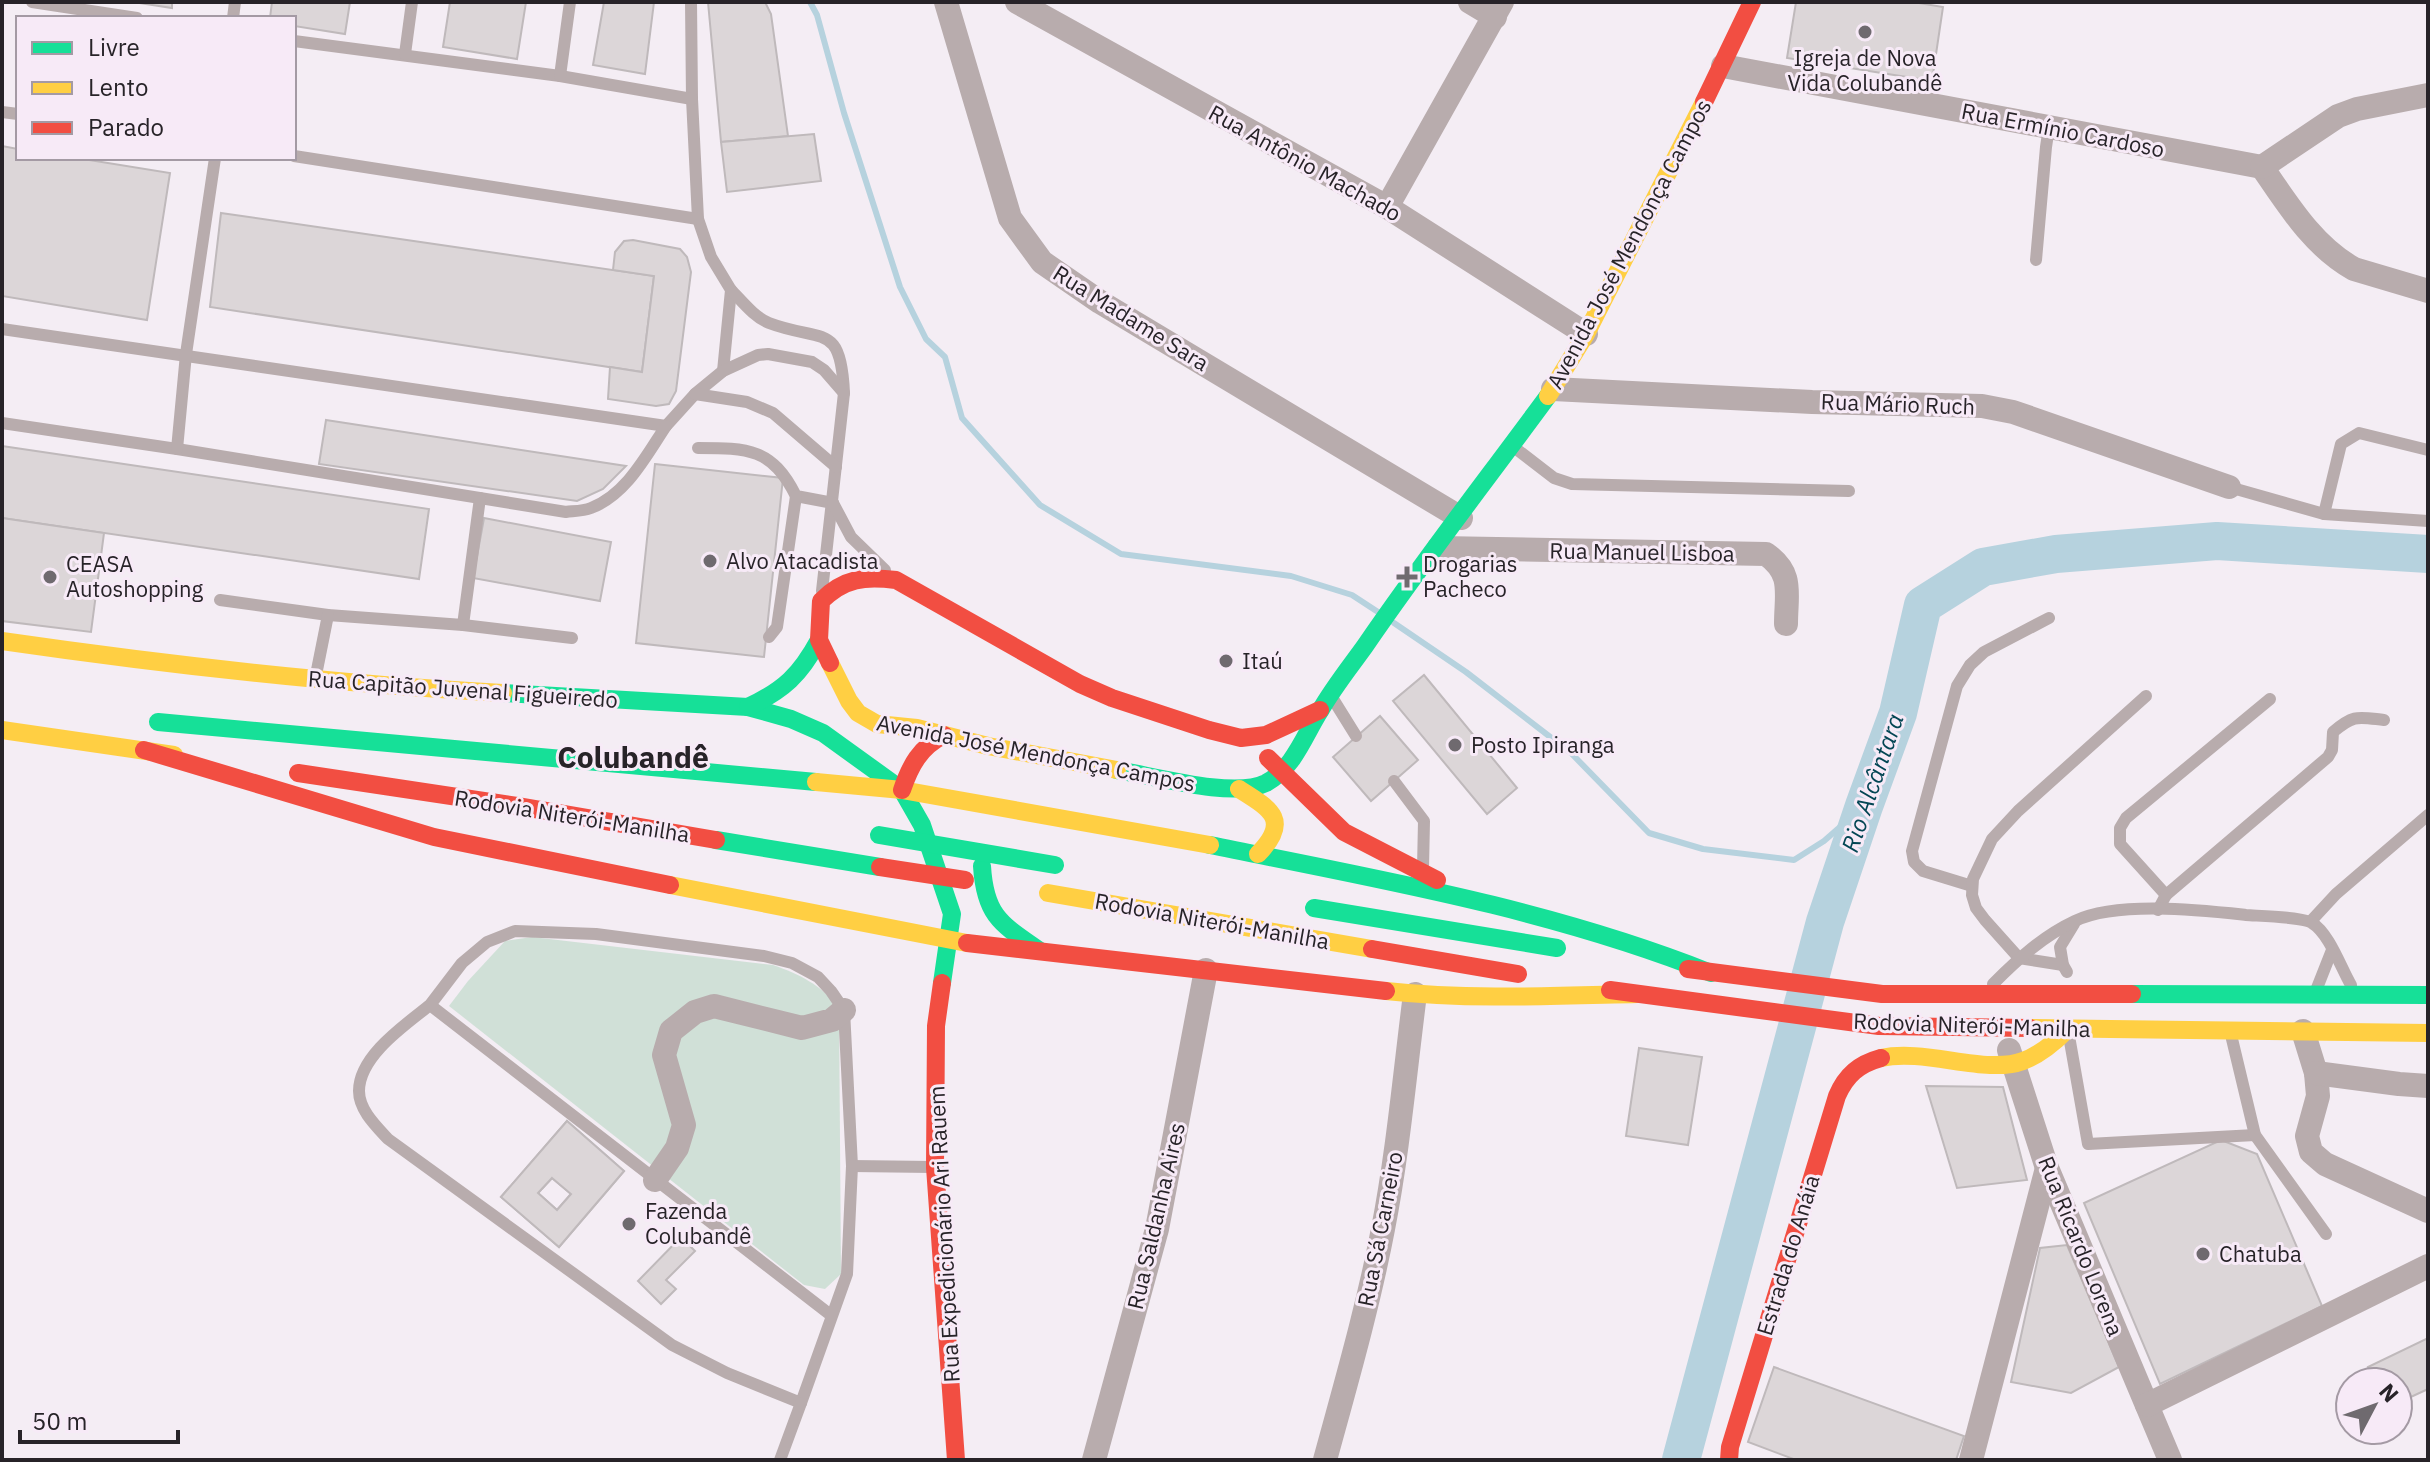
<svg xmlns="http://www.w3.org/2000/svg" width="2430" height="1462" font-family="'IBM Plex Sans',sans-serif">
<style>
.green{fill:#d0e0d7}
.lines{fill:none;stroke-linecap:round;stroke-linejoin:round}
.stream{stroke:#b6d2de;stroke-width:6}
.river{stroke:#b6d2de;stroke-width:38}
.building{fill:#dcd6d8;stroke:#bfb9bb;stroke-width:2;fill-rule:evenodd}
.lane{stroke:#b8acad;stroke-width:12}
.street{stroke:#b8acad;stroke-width:24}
.fast{stroke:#16e098;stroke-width:18}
.slow{stroke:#ffcf43;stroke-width:18}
.jam{stroke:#f24e42;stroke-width:18}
.fast-bridge{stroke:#16e098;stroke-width:18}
.jam-bridge{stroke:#f24e42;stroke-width:18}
.poi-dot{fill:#6f6a6f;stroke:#f7eaf7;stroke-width:3}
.labels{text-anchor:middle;stroke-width:6;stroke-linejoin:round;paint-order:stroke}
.poi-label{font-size:22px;fill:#272328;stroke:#f7eaf7;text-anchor:start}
.street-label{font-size:22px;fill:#272328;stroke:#f7eaf7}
.water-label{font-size:24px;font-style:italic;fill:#044654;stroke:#f7eaf7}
.district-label{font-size:30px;font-weight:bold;fill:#272328;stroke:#f7eaf7}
</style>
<rect width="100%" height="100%" fill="#f4edf4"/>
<path class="green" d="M532 937 773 965C801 975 819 984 839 1007L841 1274 825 1289 804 1285 449 1006 468 981 505 941Z"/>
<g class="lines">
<g class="stream">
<polyline points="810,2 817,15 844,113 900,287 926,339 945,357 962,418 1040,505 1121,554 1291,576 1352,595 1378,612"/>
<polyline points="1394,623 1466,672 1571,753 1649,833 1703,849 1794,860 1824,841 1864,806"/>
</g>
<polyline class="river" points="1681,1460 1825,922 1864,806 1898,713 1923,605 1983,567 2056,554 2217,541 2428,554"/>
</g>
<g class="building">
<polygon points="133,2 172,2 172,8"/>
<polygon points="272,2 350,2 345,34 294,26 294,18 270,18"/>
<polygon points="450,2 526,2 517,59 443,47"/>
<polygon points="604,2 654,2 645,74 593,65"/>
<polygon points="708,2 765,2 771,14 788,136 721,142"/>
<polygon points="1796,2 1913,2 1943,7 1932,81 1787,58"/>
<polygon points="814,134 821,181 727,192 721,142"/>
<polygon points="2,146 18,149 18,158 77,158 170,173 147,320 2,296"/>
<polygon points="221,213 654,276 642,372 210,307"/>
<polygon points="633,240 680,249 687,257 691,272 676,391 669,404 656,406 608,399 610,367 642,372 654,276 613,270 615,252 624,241"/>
<polygon points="326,420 626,466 603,489 577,501 319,464"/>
<polygon points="2,446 429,509 419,579 2,518"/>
<polygon points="655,464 783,478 764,657 636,643"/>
<polygon points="2,518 104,533 91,632 2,621"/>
<polygon points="484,518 611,542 600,601 473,578"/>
<polygon points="1424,675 1517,788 1487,814 1393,701"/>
<polygon points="1380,716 1418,760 1371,801 1333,757"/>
<polygon points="1639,1048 1702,1057 1688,1145 1626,1136"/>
<polygon points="1926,1086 2003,1087 2027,1180 1957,1188"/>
<path d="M567 1121 624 1171 559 1247 501 1197ZM552 1178 571 1194 557 1210 538 1193Z"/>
<path d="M567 1121 624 1171 559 1247 501 1197ZM552 1178 571 1194 557 1210 538 1193Z"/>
<polygon points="2221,1140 2257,1154 2322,1306 2160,1384 2084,1203"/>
<polygon points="681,1237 695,1251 666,1280 676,1289 661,1304 638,1281"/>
<polygon points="2067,1245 2119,1367 2071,1393 2011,1382 2040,1248"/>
<polygon points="2428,1338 2428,1389 2398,1403 2398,1382 2375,1382 2368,1367"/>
<polygon points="1774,1367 1964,1436 1956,1460 1796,1460 1748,1442"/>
</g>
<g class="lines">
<g class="lane">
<polyline points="32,2 137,18"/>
<polyline points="691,2 692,99 698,219 711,257 731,290 723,371"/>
<polyline points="233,18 235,2"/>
<polyline points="294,41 560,76 692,99"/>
<polyline points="405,54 412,2"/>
<polyline points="560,76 570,2"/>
<polyline points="2,112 18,114"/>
<polyline points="294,156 698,219"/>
<polyline points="2036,260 2046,147 2049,127"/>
<path d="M731 290C742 301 754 317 769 323 822 343 841 321 844 393L822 591"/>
<polyline points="2,329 666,426 695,394 723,371 758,355 768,354 812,362 824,370 844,393"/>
<polyline points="695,394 747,402 773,413 836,467"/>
<path d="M2 423 177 449 566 512C574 511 583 511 591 508 626 495 646 456 666 426"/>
<path d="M698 448C748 448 772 448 796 496L833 503"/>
<polyline points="1515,448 1554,478 1572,484 1849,491"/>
<polyline points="177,449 186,354 215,158"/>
<polyline points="2229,487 2324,514 2428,521"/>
<polyline points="833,503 851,537 885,570"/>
<polyline points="2324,514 2341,444 2359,433 2428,450"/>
<polyline points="220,600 328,615 463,625 480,498"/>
<polyline points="463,625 572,638"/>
<polyline points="769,637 777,627 796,496"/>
<polyline points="316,675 328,615"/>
<polyline points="1333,699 1356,736"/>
<polyline points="1394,781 1424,821 1423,868"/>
<polyline points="1972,886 1923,871 1914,862 1912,851 1957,686 1970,665 1984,652 2049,618"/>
<polyline points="2166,895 2120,844 2120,828 2126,818 2270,699"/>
<path d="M2158 910 2166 895 2328 757 2332 750 2333 732C2354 714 2358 717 2384 720"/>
<polyline points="2311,921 2336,894 2428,815"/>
<polyline points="2063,965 2019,958 1985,920 1976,908 1972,895 1973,879 1992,839 2018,811 2146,696"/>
<polyline points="2067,972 2063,965 2060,947 2074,924"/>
<path d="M1993 984C2018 959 2043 936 2075 921 2117 901 2199 910 2246 915 2259 916 2304 917 2312 923 2329 933 2341 968 2351 985"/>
<polyline points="2317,988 2332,950"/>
<path d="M430 1005C405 1025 359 1056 359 1091 359 1110 376 1126 388 1139L672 1345 727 1373 801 1403 847 1274 852 1166 844 1010 831 991 818 977 792 963 764 956 596 934 515 931 487 942 462 963 430 1005 832 1316"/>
<polyline points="2069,1036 2088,1144 2255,1135"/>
<polyline points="2232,1039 2255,1135 2326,1234"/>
<polyline points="852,1166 932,1167"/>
<polyline points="780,1460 801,1403"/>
</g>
<g class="street">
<polyline points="946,2 1010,218 1042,262 1100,302 1461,518"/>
<polyline points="1017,2 1387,207 1586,334"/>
<polyline points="1470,2 1495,17"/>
<polyline points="1723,66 2262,167"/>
<path d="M2262 167C2288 205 2313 246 2354 269L2428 291"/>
<polyline points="2262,167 2338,116 2357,109 2428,95"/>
<polyline points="1387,207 1502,2"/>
<polyline points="1553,389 1812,402 1982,406 2013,412 2229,487"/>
<path d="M1439 548 1766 554C1794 574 1786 593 1786 624"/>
<polyline points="2303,1031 2316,1073 2318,1096 2307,1136 2311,1152 2325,1164 2428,1211"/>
<polyline points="2009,1050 2047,1168 2170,1460"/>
<polyline points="2316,1073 2399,1084 2428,1086"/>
<polyline points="655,1180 677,1148 684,1125 664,1055 671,1031 695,1012 714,1006 802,1028 832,1020 844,1010"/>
<polyline points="2147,1405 2428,1266"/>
<polyline points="1094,1460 1157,1229 1206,970"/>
<path d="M1325 1460C1346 1383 1368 1307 1383 1229 1398 1152 1405 1072 1415 994"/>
<polyline points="1971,1460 2047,1168"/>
</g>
<g class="fast">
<polyline points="503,693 748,707 791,719 823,733 902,790 922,825 952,914 942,983"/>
<path d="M748 707C784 690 800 675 819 640"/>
<polyline points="158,722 816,782"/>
<path d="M1117 770C1154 776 1234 799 1266 783 1294 768 1304 736 1320 711 1333 688 1350 667 1365 646 1423 561 1487 479 1548 396"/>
<polyline points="716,840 880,867"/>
<path d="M1210 845C1378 879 1550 909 1711 973"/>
<path d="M982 866C985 916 1001 924 1040 951"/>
<polyline points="1314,908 1557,948"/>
<polyline points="2132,994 2428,995"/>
</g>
<g class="slow">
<polyline points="1548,396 1586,334 1704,102"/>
<path d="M2 641C168 665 335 684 503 693"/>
<polyline points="830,663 849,701 858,713 877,724 917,728 988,746 1117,770"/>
<polyline points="2,730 174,755"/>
<polyline points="816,782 902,790 1210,845"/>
<path d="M1239 789C1271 809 1291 820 1258 854"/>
<polyline points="670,885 967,943"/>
<polyline points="1048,893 1372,949"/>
<path d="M1386 991C1469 1000 1554 996 1637 994"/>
<polyline points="2030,1028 2428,1033"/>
<path d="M1881 1058C1925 1048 1986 1075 2023 1061 2040 1055 2055 1042 2068 1029"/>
</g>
<g class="jam">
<polyline points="1704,102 1752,2"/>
<path d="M830 663 819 640 821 601C844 578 865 576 896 580L1080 684 1112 698 1209 730 1241 738 1266 735 1320 710"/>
<polyline points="144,750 434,837 670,885"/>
<polyline points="1268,758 1344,832 1437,880"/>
<polyline points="298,773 517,806 716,840"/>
<path d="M902 790C910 766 920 747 944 735"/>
<polyline points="967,943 1386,991"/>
<polyline points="1372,949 1518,974"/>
<polyline points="1688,969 1882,994 2132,994"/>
<polyline points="942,983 936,1026 935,1167 956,1460"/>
<polyline points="1610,990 1879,1026 2030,1028"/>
<path d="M1729 1460 1730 1447 1837 1096C1846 1075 1859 1064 1881 1058"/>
</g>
<polyline class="fast-bridge" points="879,835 1055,865"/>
<polyline class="jam-bridge" points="880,867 965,880"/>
</g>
<g class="poi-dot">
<circle cx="1865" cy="32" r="8"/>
<circle cx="710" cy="561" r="8"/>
<circle cx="50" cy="577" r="8"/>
<path d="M1403 565h8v8h8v8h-8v8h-8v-8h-8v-8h8z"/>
<circle cx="1226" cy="661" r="8"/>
<circle cx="1455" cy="745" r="8"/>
<circle cx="629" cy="1224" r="8"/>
<circle cx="2203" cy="1254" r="8"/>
</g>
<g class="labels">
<g class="poi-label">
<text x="1865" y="66" text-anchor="middle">Igreja de Nova<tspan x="1865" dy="25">Vida Colubandê</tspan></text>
<text x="726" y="569">Alvo Atacadista</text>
<text x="66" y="572">CEASA<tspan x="66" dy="25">Autoshopping</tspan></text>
<text x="1423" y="572">Drogarias<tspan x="1423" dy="25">Pacheco</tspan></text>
<text x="1242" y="669">Itaú</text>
<text x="1471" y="753">Posto Ipiranga</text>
<text x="645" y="1219">Fazenda<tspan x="645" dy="25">Colubandê</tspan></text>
<text x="2219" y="1262">Chatuba</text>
</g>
<g class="street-label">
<text transform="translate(2063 130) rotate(11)" y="8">Rua Ermínio Cardoso</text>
<text transform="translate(1305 163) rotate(29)" y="8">Rua Antônio Machado</text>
<text transform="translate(1629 244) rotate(-62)" y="8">Avenida José Mendonça Campos</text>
<text transform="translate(1131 318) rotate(32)" y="8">Rua Madame Sara</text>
<text transform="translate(1898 404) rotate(2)" y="8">Rua Mário Ruch</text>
<text transform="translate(1642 552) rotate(1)" y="8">Rua Manuel Lisboa</text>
<text transform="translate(463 689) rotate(4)" y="8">Rua Capitão Juvenal Figueiredo</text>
<text transform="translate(1036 753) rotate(11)" y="8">Avenida José Mendonça Campos</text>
<text transform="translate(572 816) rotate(9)" y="8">Rodovia Niterói-Manilha</text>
<text transform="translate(1212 921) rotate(10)" y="8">Rodovia Niterói-Manilha</text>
<text transform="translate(1972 1025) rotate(2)" y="8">Rodovia Niterói-Manilha</text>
<text transform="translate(1156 1216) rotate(-77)" y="8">Rua Saldanha Aires</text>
<text transform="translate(1380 1229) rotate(-79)" y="8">Rua Sá Carneiro</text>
<text transform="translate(944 1234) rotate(-93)" y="8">Rua Expedicionário Ari Rauem</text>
<text transform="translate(2081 1246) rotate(68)" y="8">Rua Ricardo Lorena</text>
<text transform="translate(1788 1255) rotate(-73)" y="8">Estrada do Anáia</text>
</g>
<g class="water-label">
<text transform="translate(1873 783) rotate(-71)" y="8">Rio Alcântara</text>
</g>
<g class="district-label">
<text x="633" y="768">Colubandê</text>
</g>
</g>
<rect width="2430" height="1462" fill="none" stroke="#272328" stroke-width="8"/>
<rect x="16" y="16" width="280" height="144" fill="#f7eaf7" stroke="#a49aa4" stroke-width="2"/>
<rect x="32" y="42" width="40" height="12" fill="#16e098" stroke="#a49aa4" stroke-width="2"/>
<text x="88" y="56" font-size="24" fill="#272328">Livre</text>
<rect x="32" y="82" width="40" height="12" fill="#ffcf43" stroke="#a49aa4" stroke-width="2"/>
<text x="88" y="96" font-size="24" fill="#272328">Lento</text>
<rect x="32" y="122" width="40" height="12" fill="#f24e42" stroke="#a49aa4" stroke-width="2"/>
<text x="88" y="136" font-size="24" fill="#272328">Parado</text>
<g transform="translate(2374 1406) rotate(49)"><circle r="38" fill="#f7eaf7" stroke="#a49aa4" stroke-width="2"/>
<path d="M0-6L14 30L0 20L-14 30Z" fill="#6f6a6f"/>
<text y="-12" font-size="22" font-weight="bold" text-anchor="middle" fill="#272328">N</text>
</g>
<path d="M20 1430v12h158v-12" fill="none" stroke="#272328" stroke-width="4"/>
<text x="32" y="1430" font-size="24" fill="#272328" stroke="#f7eaf7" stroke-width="6" paint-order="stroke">50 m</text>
</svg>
